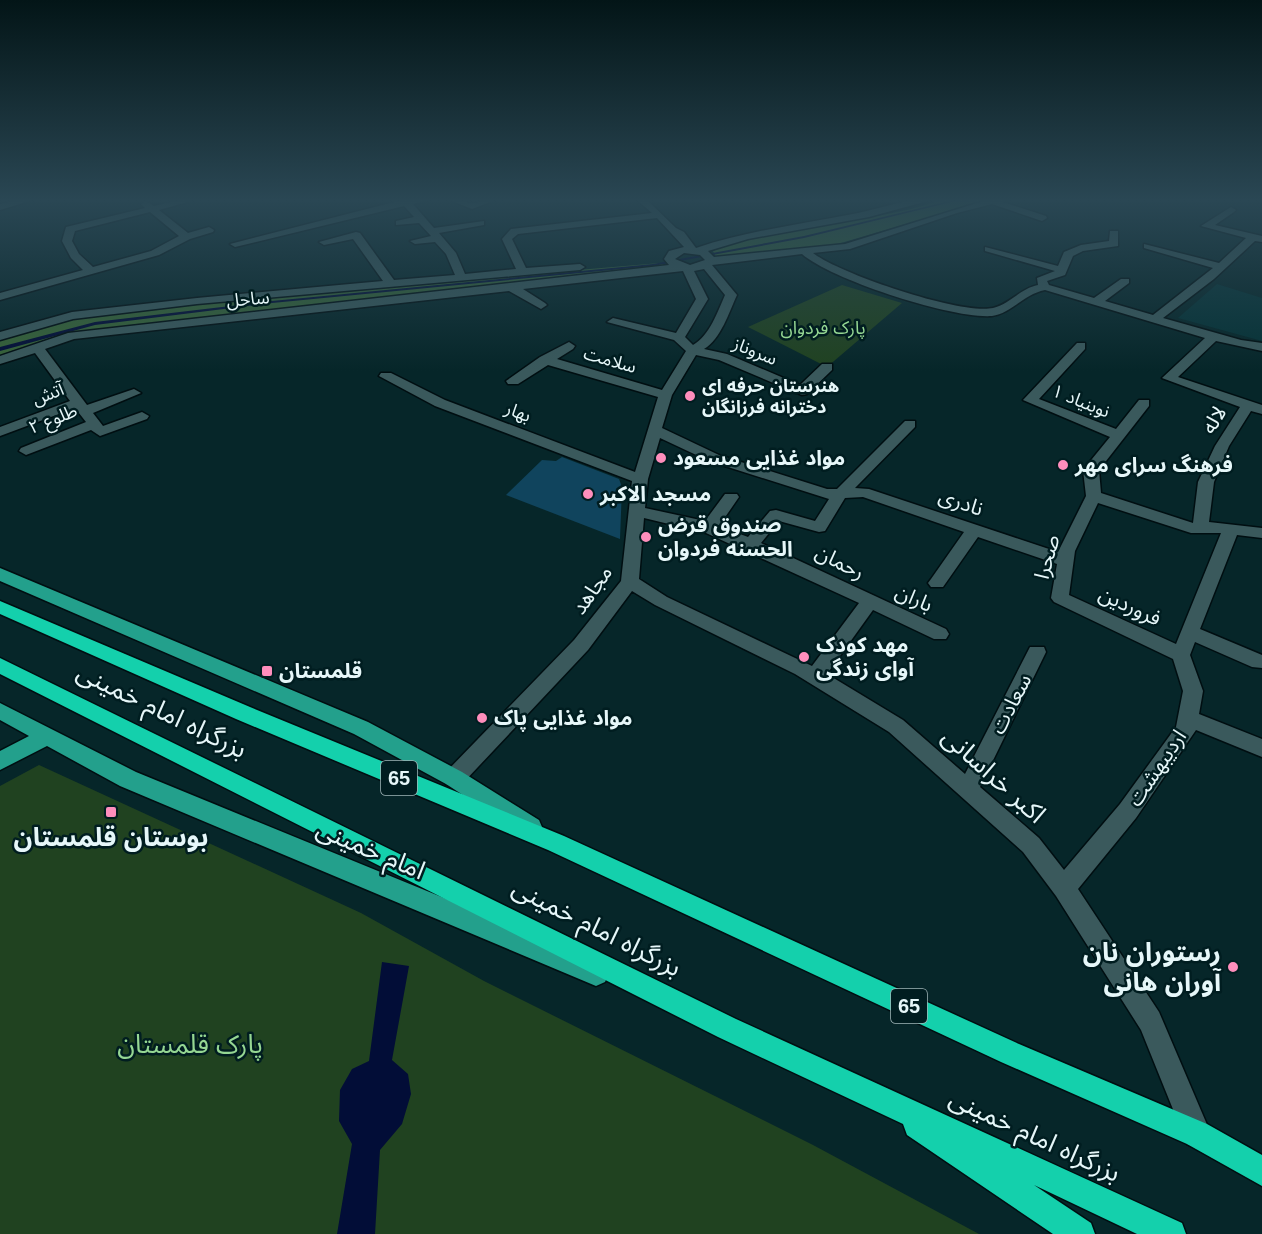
<svg xmlns="http://www.w3.org/2000/svg" width="1262" height="1234" font-family="Arial,'Noto Sans Arabic',sans-serif">
<style>
.built{fill:#053236}
.green{fill:#204220}
.forest{fill:#376337}
.water{fill:#020d37}
.lines{fill:none;stroke-linecap:round;stroke-linejoin:round}
.stream{fill:#020d37;fill-rule:evenodd}
.building{fill:#10445d}
.minor-casing{stroke:#000e11;stroke-width:3}
.major-casing{stroke:#000e11;stroke-width:3}
.highway-casing{stroke:#000e11;stroke-width:3}
.minor{fill:#3a595c;fill-rule:evenodd}
.major{fill:#23a08c;fill-rule:evenodd}
.highway{fill:#14d0ac;fill-rule:evenodd}
.poi-dot{fill:#fe8ebc;stroke:#001d20;stroke-width:2}
.labels{text-anchor:middle;stroke-width:5;stroke-linejoin:round;paint-order:stroke}
.far-street-label{font-size:18px;fill:#e6f7f9;stroke:#001d20}
.far-park-label{font-size:18px;fill:#95d793;stroke:#001d20}
.far-poi-label{font-size:18px;font-weight:bold;fill:#e6f7f9;stroke:#001d20;text-anchor:start}
.shield{fill:#001d20;stroke:#a1b6b8;stroke-width:1.5}
.shield-label{font-size:20px;font-weight:bold;fill:#e6f7f9}
.street-label{font-size:21px;fill:#e6f7f9;stroke:#001d20}
.poi-label{font-size:21px;font-weight:bold;fill:#e6f7f9;stroke:#001d20;text-anchor:start}
.near-street-label{font-size:26px;fill:#e6f7f9;stroke:#001d20}
.near-poi-label{font-size:26px;font-weight:bold;fill:#e6f7f9;stroke:#001d20}
.near-park-label{font-size:26px;fill:#95d793;stroke:#001d20}
</style>
<rect width="100%" height="100%" fill="#062629"/>
<polygon class="built" points="1217,284 1262,298 1262,341 1178,318"/>
<g class="green">
<polygon points="842,285 902,303 827,367 748,327"/>
<polygon points="39,765 361,913 484,981 813,1145 979,1234 0,1234 0,786"/>
</g>
<g class="forest">
<path d="M943 199 988 200 834 245 716 257 713 251C785 218 869 227 943 199Z"/>
<path d="M660 263 667 266C531 282 395 297 260 313 171 323 85 325 0 355V340L73 320 124 313 277 296Z"/>
</g>
<polygon class="water" points="382,962 409,966 392,1060 408,1074 411,1094 402,1124 380,1150 375,1234 337,1234 352,1144 339,1121 340,1090 352,1069 369,1061"/>
<g class="lines">
<polygon class="stream" points="958,199 964,199 804,238 653,266 272,303 95,325 0,351 0,347 95,322 272,301 653,264 804,236"/>
</g>
<polygon class="building" points="562,457 619,479 622,487 620,539 506,495 542,460 556,461"/>
<g class="lines">
<defs>
<g id="minor">
<polygon points="21,199 36,199 0,210 0,204"/>
<path d="M183 199H198L159 210 188 233 209 227 214 230 213 232 190 239 159 255 0 300V293L83 270 71 258 62 241 66 227 145 208 141 204 146 201 154 206ZM150 212 179 236 151 251 93 267 79 254 72 241 75 231Z"/>
<path d="M406 199H433L413 204 434 228 484 221V225L439 233 456 253 465 274 516 269 502 239 511 229 652 213 636 199H646L676 228 684 232 696 248C749 230 804 224 858 213 883 208 910 197 935 199L869 217 748 239 708 251 714 257 845 244 990 199H1007L1003 202 1046 216 1047 218 1042 221 992 204 957 213 850 249 813 253C840 274 961 315 993 308 1010 304 1021 288 1038 285L1037 278 1055 271 985 251V247L1058 266 1064 252 1081 245 1109 241 1110 231H1118V246L1083 251 1073 256 1065 275 1047 281 1049 285 1094 298 1121 279H1129V283L1105 301 1153 315 1213 268 1144 248V244L1219 263 1246 238 1201 226 1231 207 1236 210 1234 212 1215 225 1262 236V242L1255 241 1214 279 1163 318 1241 340 1262 343V351L1216 341 1178 377 1262 405V414L1251 411 1229 446 1214 482 1209 522 1262 528V538L1237 535 1200 629 1262 655V668L1252 667 1195 642 1190 655 1203 691 1199 714 1262 739V757L1196 730 1136 818 1078 889 1159 1012 1211 1134 1207 1144 1197 1148 1187 1144 1141 1030 1056 896 1023 852 889 732 795 674 655 605 632 591 588 650 462 784 454 787 446 784 443 778 446 772 574 640 621 581 632 481 435 406 379 376 381 373H391L445 400 635 472 658 397 548 365 518 384H508L506 381 540 357 569 342 575 346 573 349 557 359 662 390 686 351 674 340 607 322 613 318 676 333 696 299 683 271 523 289 545 303 547 305 541 309 509 291 74 339 45 349 87 405 134 389 141 393 93 413 103 426 142 412 149 416 147 419 100 436 91 430 26 455 19 451 21 448 86 422 75 408 0 436V427L70 401 35 353 0 364V356L68 333 669 265 664 259 669 251 684 247 657 218 518 234 512 239 526 268 580 264 585 267 580 270 197 304 73 319 0 340V332L72 312 197 298 383 281 353 239 324 245 319 242 356 232 360 233 394 280 455 275 446 254 435 242 415 244 410 241 431 236 419 223 396 225V221L414 217 404 206 235 247 230 244ZM684 253 700 255 705 260 690 265 675 259ZM802 254C832 280 952 319 992 316 1012 313 1024 294 1045 290L1205 338 1162 378 1240 407 1215 446 1198 482 1193 523 1101 493 1099 470 1149 406V400H1139L1116 429 1039 399 1085 349V343H1077L1023 400 1110 437 1083 470 1086 496 1058 552 869 489 855 488 915 427V421H905L837 489H827L719 455 662 428 672 395 696 355 719 360 802 395 807 394 832 370V364H822L800 385 727 354 704 349C721 339 729 312 737 295L712 265ZM704 269 725 295C717 313 710 335 693 345L685 337 708 299 694 271ZM660 438 709 461 829 499 815 521 776 510 770 511 748 537 719 526 739 497 737 494H725L705 521 645 508 648 479ZM863 497 964 532 931 579 928 583 931 587H943L978 537 1057 564 1051 598 1054 602 1173 659 1183 691 1176 727 1120 804 1064 870 1039 838 980 787 1046 652 1044 647H1030L965 774 903 720 827 674 873 610 934 639H946L949 634 946 629 761 543 779 521 819 532 825 531 845 498ZM1098 503 1191 533H1221L1176 644 1069 595 1075 551ZM644 518 706 533 859 603 812 666 667 597 639 579Z"/>
<path d="M447 199C456 198 464 203 472 203 481 203 489 198 498 199L472 209Z"/>
</g>
<g id="major">
<polygon points="0,568 368,722 462,772 539,820 542,827 539,834 531,837 523,834 446,784 354,734 0,581"/>
<polygon points="0,703 136,772 605,964 609,973 605,982 596,986 120,786 47,746 0,770 0,751 29,736 0,720"/>
</g>
<g id="highway">
<polygon points="0,601 250,707 564,836 1019,1044 1207,1124 1262,1155 1262,1186 1187,1144 1001,1062 548,850 236,719 0,614"/>
<polygon points="0,658 736,1019 1182,1223 1186,1234 1137,1234 1034,1185 1091,1223 1095,1234 1053,1234 907,1135 903,1124 718,1037 0,674"/>
</g>
</defs>
<use href="#minor" class="minor-casing"/>
<use href="#major" class="major-casing"/>
<use href="#highway" class="highway-casing"/>
<use href="#minor" class="minor"/>
<use href="#major" class="major"/>
<use href="#highway" class="highway"/>
</g>
<linearGradient id="sky" x2="0" y2="1"><stop stop-color="#031517"/><stop offset="0.54" stop-color="#2a4754"/><stop offset="1" stop-color="#2a4754" stop-opacity="0"/></linearGradient>
<rect width="1262" height="371" fill="url(#sky)"/>
<g class="poi-dot">
<circle cx="690" cy="396" r="6"/>
<circle cx="661" cy="458" r="6"/>
<circle cx="1063" cy="465" r="6"/>
<circle cx="588" cy="494" r="6"/>
<circle cx="646" cy="537" r="6"/>
<circle cx="804" cy="657" r="6"/>
<rect x="261" y="665" width="12" height="12" rx="3"/>
<circle cx="482" cy="718" r="6"/>
<rect x="105" y="806" width="12" height="12" rx="3"/>
<circle cx="1233" cy="967" r="6"/>
</g>
<g class="labels">
<g class="far-street-label">
<text transform="translate(248 299) rotate(-5)" y="6">ساحل</text>
<text transform="translate(755 351) rotate(22)" y="6">سروناز</text>
<text transform="translate(610 360) rotate(16)" y="6">سلامت</text>
<text transform="translate(48 394) rotate(-21)" y="6">آتش</text>
<text transform="translate(1081 401) rotate(22)" y="6">نوبنیاد ۱</text>
<text transform="translate(518 412) rotate(21)" y="6">بهار</text>
<text transform="translate(53 419) rotate(-22)" y="6">طلوع ۲</text>
</g>
<g class="far-park-label">
<text x="823" y="334">پارک فردوان</text>
</g>
<g class="far-poi-label">
<text x="702" y="392">هنرستان حرفه ای<tspan x="702" dy="21">دخترانه فرزانگان</tspan></text>
</g>
<g class="shield">
<rect x="381" y="761" width="36" height="34" rx="4.5"/>
<rect x="891" y="989" width="36" height="34" rx="4.5"/>
</g>
<g class="shield-label">
<text x="399" y="785">65</text>
<text x="909" y="1013">65</text>
</g>
<g class="street-label">
<text transform="translate(1214 420) rotate(-59)" y="7">لاله</text>
<text transform="translate(961 502) rotate(19)" y="7">نادری</text>
<text transform="translate(1047 557) rotate(-75)" y="7">صحرا</text>
<text transform="translate(840 562) rotate(27)" y="7">رحمان</text>
<text transform="translate(592 590) rotate(-55)" y="7">مجاهد</text>
<text transform="translate(914 598) rotate(24)" y="7">باران</text>
<text transform="translate(1130 606) rotate(25)" y="7">فروردین</text>
<text transform="translate(1011 704) rotate(-63)" y="7">سعادت</text>
<text transform="translate(1157 768) rotate(-56)" y="7">اردیبهشت</text>
</g>
<g class="poi-label">
<text x="673" y="465">مواد غذایی مسعود</text>
<text x="1075" y="472">فرهنگ سرای مهر</text>
<text x="600" y="501">مسجد الاکبر</text>
<text x="658" y="532">صندوق قرض<tspan x="658" dy="24">الحسنه فردوان</tspan></text>
<text x="816" y="652">مهد کودک<tspan x="816" dy="24">آوای زندگی</tspan></text>
<text x="279" y="678">قلمستان</text>
<text x="494" y="725">مواد غذایی پاک</text>
</g>
<g class="near-street-label">
<text transform="translate(162 710) rotate(26)" y="9">بزرگراه امام خمینی</text>
<text transform="translate(994 775) rotate(42)" y="9">اکبر خراسانی</text>
<text transform="translate(371 849) rotate(23)" y="9">امام خمینی</text>
<text transform="translate(597 927) rotate(27)" y="9">بزرگراه امام خمینی</text>
<text transform="translate(1035 1135) rotate(25)" y="9">بزرگراه امام خمینی</text>
</g>
<g class="near-poi-label">
<text x="111" y="846">بوستان قلمستان</text>
<text x="1221" y="961" text-anchor="end">رستوران نان<tspan x="1221" dy="30">آوران هانی</tspan></text>
</g>
<g class="near-park-label">
<text x="190" y="1053">پارک قلمستان</text>
</g>
</g>
</svg>
